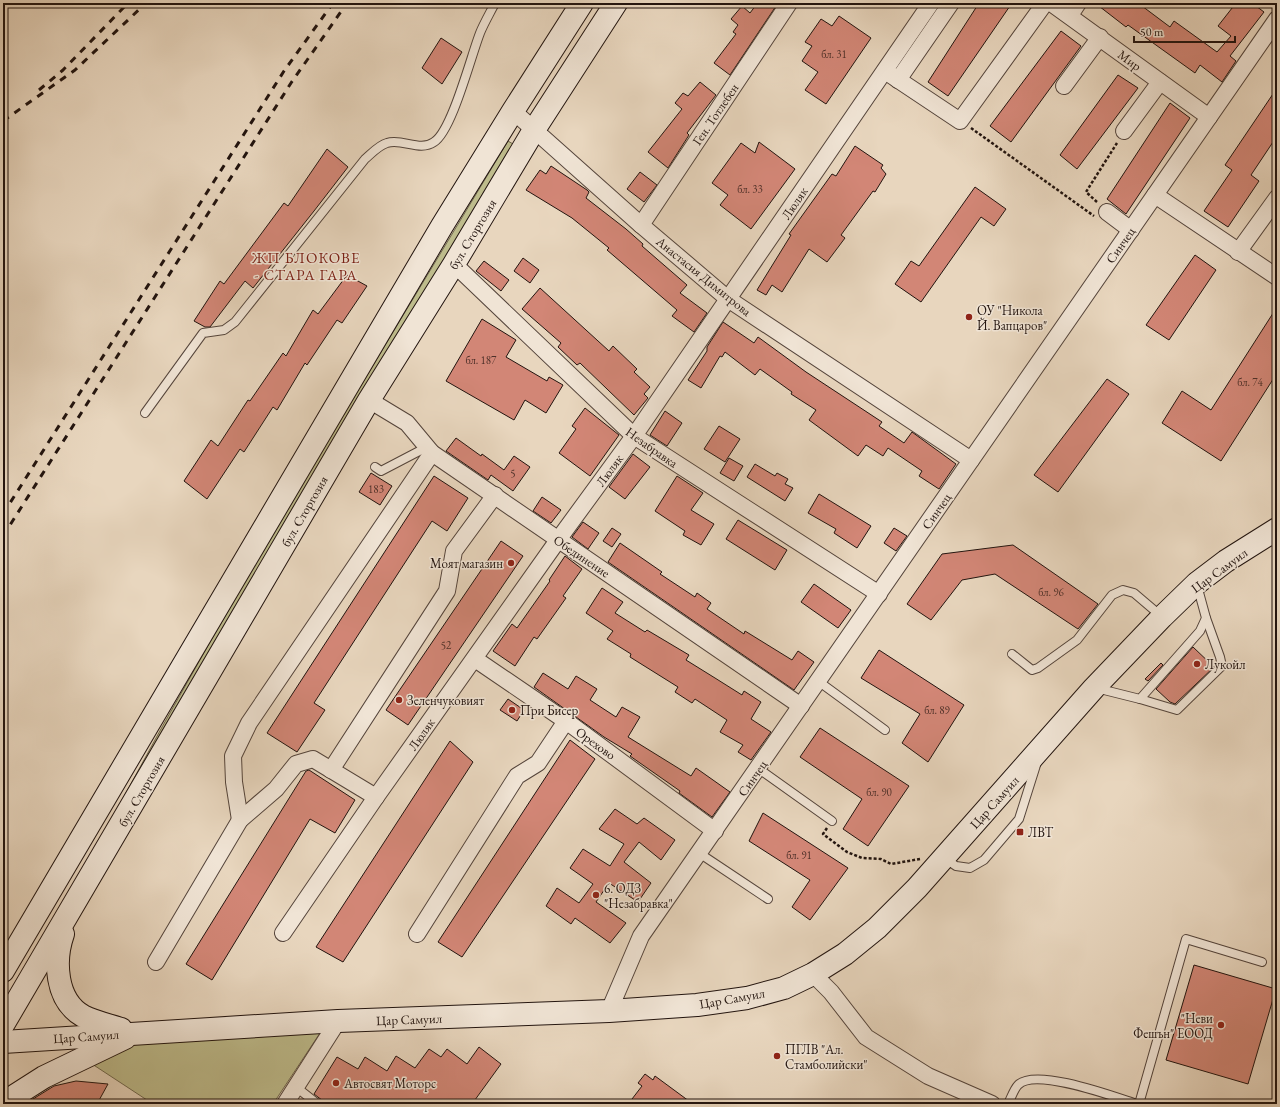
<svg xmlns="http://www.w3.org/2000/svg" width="1280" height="1107" font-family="'EB Garamond',serif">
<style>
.green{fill:#bebc8c;stroke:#70684e}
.building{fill:#d28676;stroke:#22140f}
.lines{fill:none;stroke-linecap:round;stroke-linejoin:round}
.lane-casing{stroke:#54443b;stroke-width:10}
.street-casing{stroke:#54443b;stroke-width:18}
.secondary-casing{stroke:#22140f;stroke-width:24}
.path{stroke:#22140f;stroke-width:2.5;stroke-dasharray:3 2;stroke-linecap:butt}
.lane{stroke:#f0e4d5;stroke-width:8}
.street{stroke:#f0e4d5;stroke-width:16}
.secondary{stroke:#f0e4d5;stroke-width:22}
.rail{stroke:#22140f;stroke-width:3;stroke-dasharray:7 7;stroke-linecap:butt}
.poi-dot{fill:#8f2418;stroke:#f0e4d5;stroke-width:1.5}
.labels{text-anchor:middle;stroke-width:3;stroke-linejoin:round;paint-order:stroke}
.number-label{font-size:11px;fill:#4e3029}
.street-label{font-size:13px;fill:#22140f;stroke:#f0e4d5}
.poi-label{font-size:13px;fill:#22140f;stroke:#f0e4d5;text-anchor:start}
.quarter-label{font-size:15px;letter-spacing:1px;fill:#7a1f14;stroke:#f0e4d5}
</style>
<rect width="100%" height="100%" fill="#e8d6be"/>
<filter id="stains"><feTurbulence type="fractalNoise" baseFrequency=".005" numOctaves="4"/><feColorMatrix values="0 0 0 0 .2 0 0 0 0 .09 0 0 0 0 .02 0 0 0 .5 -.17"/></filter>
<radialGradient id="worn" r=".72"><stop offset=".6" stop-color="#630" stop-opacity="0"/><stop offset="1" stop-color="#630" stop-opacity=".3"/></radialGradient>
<g class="green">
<path d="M508 141 513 144 116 811C239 583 375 363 508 141Z"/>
<polygon points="320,1033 273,1104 153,1104 86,1060 128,1045"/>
</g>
<g class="building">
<polygon points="761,3 778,3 730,75 714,63 736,34 733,32 738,25 731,19 742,6 750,13 756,5 759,7"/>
<polygon points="979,3 1012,3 948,96 928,82"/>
<polygon points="1095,3 1138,3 1170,27 1174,21 1217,52 1231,36 1218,26 1236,3 1252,3 1264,12 1230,56 1236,61 1222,82 1200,65 1195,73 1128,25 1126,27"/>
<polygon points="839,16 871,38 826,104 805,90 818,72 802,61 812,46 805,42 821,19 832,26"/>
<polygon points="1061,31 1081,46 1011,142 990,126"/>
<polygon points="441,38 462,52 442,84 422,68"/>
<polygon points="1118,75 1138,88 1077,169 1060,155"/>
<polygon points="700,82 716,95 687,133 689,135 668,168 648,152 682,109 675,103 683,93 688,96"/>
<polygon points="1277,88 1277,136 1251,175 1259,181 1228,227 1204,211 1232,170 1225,165"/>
<polygon points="1170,103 1190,118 1126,214 1107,199"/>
<polygon points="759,142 795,169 751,229 720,205 728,195 712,183 741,143 755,153"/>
<polygon points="855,146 883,165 881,168 886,174 875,192 873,191 841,235 845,238 827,262 809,249 782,292 772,285 766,295 757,290 791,235 789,234 832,174 836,176"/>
<polygon points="327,149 348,167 314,211 253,288 245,281 210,327 205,327 194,321 220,281 224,284 284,203 288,206"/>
<polygon points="551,166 587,190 589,192 586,198 626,229 643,244 642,246 687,285 680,293 707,313 694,332 672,316 677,310 607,250 609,248 572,218 526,190 540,170 546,174"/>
<polygon points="640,172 657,185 644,202 627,189"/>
<polygon points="975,187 1006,209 994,226 981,217 921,302 895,284 911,261 919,266"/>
<polygon points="1195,255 1216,270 1169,340 1146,325"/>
<polygon points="523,258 539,270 530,283 514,271"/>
<polygon points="484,261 509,280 501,291 476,271"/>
<polygon points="347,275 367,286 342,323 337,320 307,365 305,363 277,410 273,407 244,452 240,449 207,499 184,481 211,440 218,446 248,400 250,401 283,353 286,356 313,310 318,314"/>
<polygon points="540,288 609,351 613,346 637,369 634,372 650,387 644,394 648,398 634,415 580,363 577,365 558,347 561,343 522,309"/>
<polygon points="1277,307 1277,373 1221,461 1162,423 1182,391 1211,410"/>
<polygon points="482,319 516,340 506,357 547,381 549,377 563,385 546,413 525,400 514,420 446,381"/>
<polygon points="723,322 754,343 758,337 806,372 882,422 879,426 904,443 912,432 956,464 939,489 919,476 922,471 888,448 883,456 866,445 858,456 809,420 816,410 791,394 792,392 760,369 755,375 725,352 722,357 720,356 701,388 688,380 707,351 707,347"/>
<polygon points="1107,379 1129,394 1058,492 1034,475"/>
<polygon points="585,408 619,435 590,476 559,453 576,429 572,426"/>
<polygon points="665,411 682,423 667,446 650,435"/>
<polygon points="719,426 740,439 725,462 704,449"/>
<polygon points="456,438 481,456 482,454 504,470 514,456 530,467 513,491 491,475 488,480 446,451"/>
<polygon points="633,454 650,467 625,499 609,487"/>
<polygon points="729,458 743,466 734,481 720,473"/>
<polygon points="755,464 775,476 777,473 788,479 785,484 793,488 785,501 747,477"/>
<polygon points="371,473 392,486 380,505 359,492"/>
<polygon points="434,476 468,498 447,531 432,521 314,703 325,710 297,752 267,733"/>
<polygon points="677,476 703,493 691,510 714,524 701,545 683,535 685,531 655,511"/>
<polygon points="819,494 871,526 857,548 834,533 836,529 808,513"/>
<polygon points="542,497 561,510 551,523 533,511"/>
<polygon points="738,520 787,550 775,570 726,539"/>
<polygon points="583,522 599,533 588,549 572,537"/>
<polygon points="612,528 621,534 612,547 603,541"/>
<polygon points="894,528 907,536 896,551 884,543"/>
<polygon points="501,541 523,556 408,725 386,710"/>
<polygon points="620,543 662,572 660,574 695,597 697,593 711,603 707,609 744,634 745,631 792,660 798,651 814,662 794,690 608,562"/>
<polygon points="1013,545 1098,604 1078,629 995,574 962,580 931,620 907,604 942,554"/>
<polygon points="565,556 582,569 563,596 566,598 537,639 534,637 515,666 493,651 512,624 517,628 550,581 549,580"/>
<polygon points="814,584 851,610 838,628 801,602"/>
<polygon points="602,588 623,602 615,613 645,632 647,630 689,655 686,660 715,678 742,695 744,691 761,702 751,719 771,732 751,760 738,752 743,745 720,732 727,720 695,699 692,703 675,692 678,687 630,657 631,654 607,639 613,631 586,613"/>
<polygon points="1193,647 1214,667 1175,704 1170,702 1156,689"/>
<polygon points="879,650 964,705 928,762 902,743 920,714 861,678"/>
<polygon points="1161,663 1163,665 1148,681 1145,679"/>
<polygon points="543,673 568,689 576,676 597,689 590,700 616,717 622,707 640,717 628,737 691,776 696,768 730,792 712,817 679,793 680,791 630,756 632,754 604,737 534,687"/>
<polygon points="508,699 524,710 517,721 500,710"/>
<polygon points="820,728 909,786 868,846 843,829 862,799 800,757"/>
<polygon points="570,740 595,759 462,957 438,942"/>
<polygon points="450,741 473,762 343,962 316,947"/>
<polygon points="309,770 355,800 335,833 310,819 212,980 186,964 306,771"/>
<polygon points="615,809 637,824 644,818 675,840 661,860 639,842 624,862 651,883 638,902 609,883 596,902 626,923 610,943 575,918 571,924 546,906 557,888 579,903 593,884 570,868 583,849 610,866 624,844 599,829"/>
<polygon points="763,813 848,868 810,920 792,907 810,880 749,841"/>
<polygon points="1194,965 1276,989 1248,1084 1166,1060"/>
<polygon points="479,1047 501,1064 472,1104 327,1104 314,1094 337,1057 358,1069 365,1057 387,1071 396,1056 415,1068 429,1049 441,1057 447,1049 467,1064"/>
<polygon points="645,1074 653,1080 655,1076 693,1104 639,1104 632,1099 642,1086 638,1083"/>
<polygon points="76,1081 108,1084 97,1104 25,1104 54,1086"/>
</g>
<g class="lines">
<defs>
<g id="lane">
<path d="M145 413 203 333 224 330 235 322 365 159C371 154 379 145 387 143 402 138 420 152 434 142 452 131 471 56 480 33 484 23 490 13 495 3"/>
<polyline points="375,467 381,471 427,447"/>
<polyline points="1012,654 1032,670 1038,668 1077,640 1112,595 1123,590 1134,593 1161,616"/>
<polyline points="818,681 885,730"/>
<polyline points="1096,688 1140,699 1200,631 1206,618 1197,585"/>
<polyline points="1140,699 1177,710 1222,666 1220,657 1206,618"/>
<polyline points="759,769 832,821"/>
<polyline points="699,853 768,899"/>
<polyline points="944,858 956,866 970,868 984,860 1019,819 1037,762"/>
<polyline points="296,1087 315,1102 316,1104"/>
<path d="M1008 1104C1011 1098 1014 1089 1018 1085 1035 1067 1115 1097 1137 1104"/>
<polyline points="1139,1104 1186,939 1262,962"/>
</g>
<g id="street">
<polyline points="1051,3 1209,117"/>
<polyline points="1070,15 1078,3"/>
<polyline points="885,71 960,121 1045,3"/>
<polyline points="898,80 951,3"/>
<polyline points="1064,86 1100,37"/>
<polyline points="513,111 641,225 728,299 971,460"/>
<polyline points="1124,131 1160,82"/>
<polyline points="1155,195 1277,277"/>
<polyline points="1107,212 1131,230"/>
<polyline points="641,225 789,3"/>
<polyline points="1238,252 1277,198"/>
<polyline points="454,264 634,436 879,594"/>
<polyline points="369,400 407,423 432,453 801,706"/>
<polyline points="475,659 566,721 715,831"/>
<polyline points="331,770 447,591 454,551 495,495"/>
<polyline points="240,820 234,782 233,756 249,723 432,453"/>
<polyline points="283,933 376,797 558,540 634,436 931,3"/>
<polyline points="417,934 517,776 538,763 566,721"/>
<polyline points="156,962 240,820 276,789 296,764 313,759 376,797"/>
<polyline points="813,974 831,992 866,1037 928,1076 992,1104"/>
<polyline points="609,1011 641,936 1277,19"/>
<polyline points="285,1104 338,1021"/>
</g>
<g id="secondary">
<path d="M63 934C54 960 55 1000 83 1016 95 1022 109 1025 121 1029"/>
<polyline points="3,971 442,226 513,111 582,3"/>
<polyline points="3,1025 369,400 454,264 534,130 616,3"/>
<polyline points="3,1042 338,1021 609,1011 697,1005 747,998 784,988 813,974 845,954 877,928 917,888 1094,688 1162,617 1197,583 1226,561 1277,529"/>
<polyline points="3,1103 44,1077 125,1038"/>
</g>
</defs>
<use href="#lane" class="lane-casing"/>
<use href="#street" class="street-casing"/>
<use href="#secondary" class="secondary-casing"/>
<g class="path">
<polyline points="971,128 1094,216"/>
<polyline points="1097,202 1086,192 1117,143"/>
<polyline points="827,828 823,834 847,852 862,858 881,859 891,864 920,859"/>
</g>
<use href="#lane" class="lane"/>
<use href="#street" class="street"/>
<use href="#secondary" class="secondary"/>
<g class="rail">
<polyline points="39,90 63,70 128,3"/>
<polyline points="3,121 75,70 146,3"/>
<polyline points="3,514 284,71 333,3"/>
<polyline points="3,536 291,83 347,3"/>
</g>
</g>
<g class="poi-dot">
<circle cx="969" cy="317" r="4"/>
<circle cx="511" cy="563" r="4"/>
<circle cx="1197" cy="664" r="4"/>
<circle cx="399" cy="700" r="4"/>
<circle cx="512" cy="710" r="4"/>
<rect x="1016" y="828" width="8" height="8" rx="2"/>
<circle cx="596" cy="895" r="4"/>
<circle cx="1221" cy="1025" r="4"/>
<circle cx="777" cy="1056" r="4"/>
<circle cx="336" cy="1083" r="4"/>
</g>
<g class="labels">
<g class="number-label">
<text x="834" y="58">бл. 31</text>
<text x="750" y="193">бл. 33</text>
<text x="481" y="364">бл. 187</text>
<text x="1250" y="386">бл. 74</text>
<text x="513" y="477">5</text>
<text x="376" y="493">183</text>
<text x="1051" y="596">бл. 96</text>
<text x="446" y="649">52</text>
<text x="937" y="714">бл. 89</text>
<text x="879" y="796">бл. 90</text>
<text x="799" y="859">бл. 91</text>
</g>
<g class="street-label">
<text transform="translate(1130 60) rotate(36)" y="5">Мир</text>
<text transform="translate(715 114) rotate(-56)" y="5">Ген. Тотлебен</text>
<text transform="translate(794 203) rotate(-56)" y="5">Люляк</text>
<text transform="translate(472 234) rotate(-59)" y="5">бул. Сторгозия</text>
<text transform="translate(1120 245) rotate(-55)" y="5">Синчец</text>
<text transform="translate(704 276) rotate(39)" y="5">Анастасия Димитрова</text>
<text transform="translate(652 447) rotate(35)" y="5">Незабравка</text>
<text transform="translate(609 470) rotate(-54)" y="5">Люляк</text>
<text transform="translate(304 511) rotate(-60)" y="5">бул. Сторгозия</text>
<text transform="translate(936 511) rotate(-55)" y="5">Синчец</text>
<text transform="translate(582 556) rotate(34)" y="5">Обединение</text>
<text transform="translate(1219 570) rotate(-36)" y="5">Цар Самуил</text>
<text transform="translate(421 734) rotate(-55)" y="5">Люляк</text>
<text transform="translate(596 743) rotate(36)" y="5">Орехово</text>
<text transform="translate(752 778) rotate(-55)" y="5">Синчец</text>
<text transform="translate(141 791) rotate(-60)" y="5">бул. Сторгозия</text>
<text transform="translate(994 802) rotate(-48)" y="5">Цар Самуил</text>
<text transform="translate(732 998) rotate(-10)" y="5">Цар Самуил</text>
<text transform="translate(409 1019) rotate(-2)" y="5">Цар Самуил</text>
<text transform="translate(86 1036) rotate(-4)" y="5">Цар Самуил</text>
</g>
<g class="poi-label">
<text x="977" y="315">ОУ "Никола<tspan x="977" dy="15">Й. Вапцаров"</tspan></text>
<text x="503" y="568" text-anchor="end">Моят магазин</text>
<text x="1205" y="669">Лукойл</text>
<text x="407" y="705">Зеленчуковият</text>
<text x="520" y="715">При Бисер</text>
<text x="1028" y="837">ЛВТ</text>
<text x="604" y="893">6. ОДЗ<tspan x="604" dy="15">"Незабравка"</tspan></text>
<text x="1213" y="1023" text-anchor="end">"Неви<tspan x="1213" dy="15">Фешън" ЕООД</tspan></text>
<text x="785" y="1054">ПГЛВ "Ал.<tspan x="785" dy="15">Стамболийски"</tspan></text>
<text x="344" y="1088">Автосвят Моторс</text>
</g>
<g class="quarter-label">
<text x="306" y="263">ЖП БЛОКОВЕ<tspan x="306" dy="17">- СТАРА ГАРА</tspan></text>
</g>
</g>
<rect width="1280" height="1107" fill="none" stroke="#e8d6be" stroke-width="16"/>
<rect x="4" y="4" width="1272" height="1099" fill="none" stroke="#22140f" stroke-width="2"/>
<rect x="8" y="8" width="1264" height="1091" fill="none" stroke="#22140f"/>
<path d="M1134 36v6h101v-6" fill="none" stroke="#22140f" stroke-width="2"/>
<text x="1140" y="36" font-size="12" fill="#22140f" stroke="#f0e4d5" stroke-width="3" paint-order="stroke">50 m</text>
<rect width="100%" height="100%" filter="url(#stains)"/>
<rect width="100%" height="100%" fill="url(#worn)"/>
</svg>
